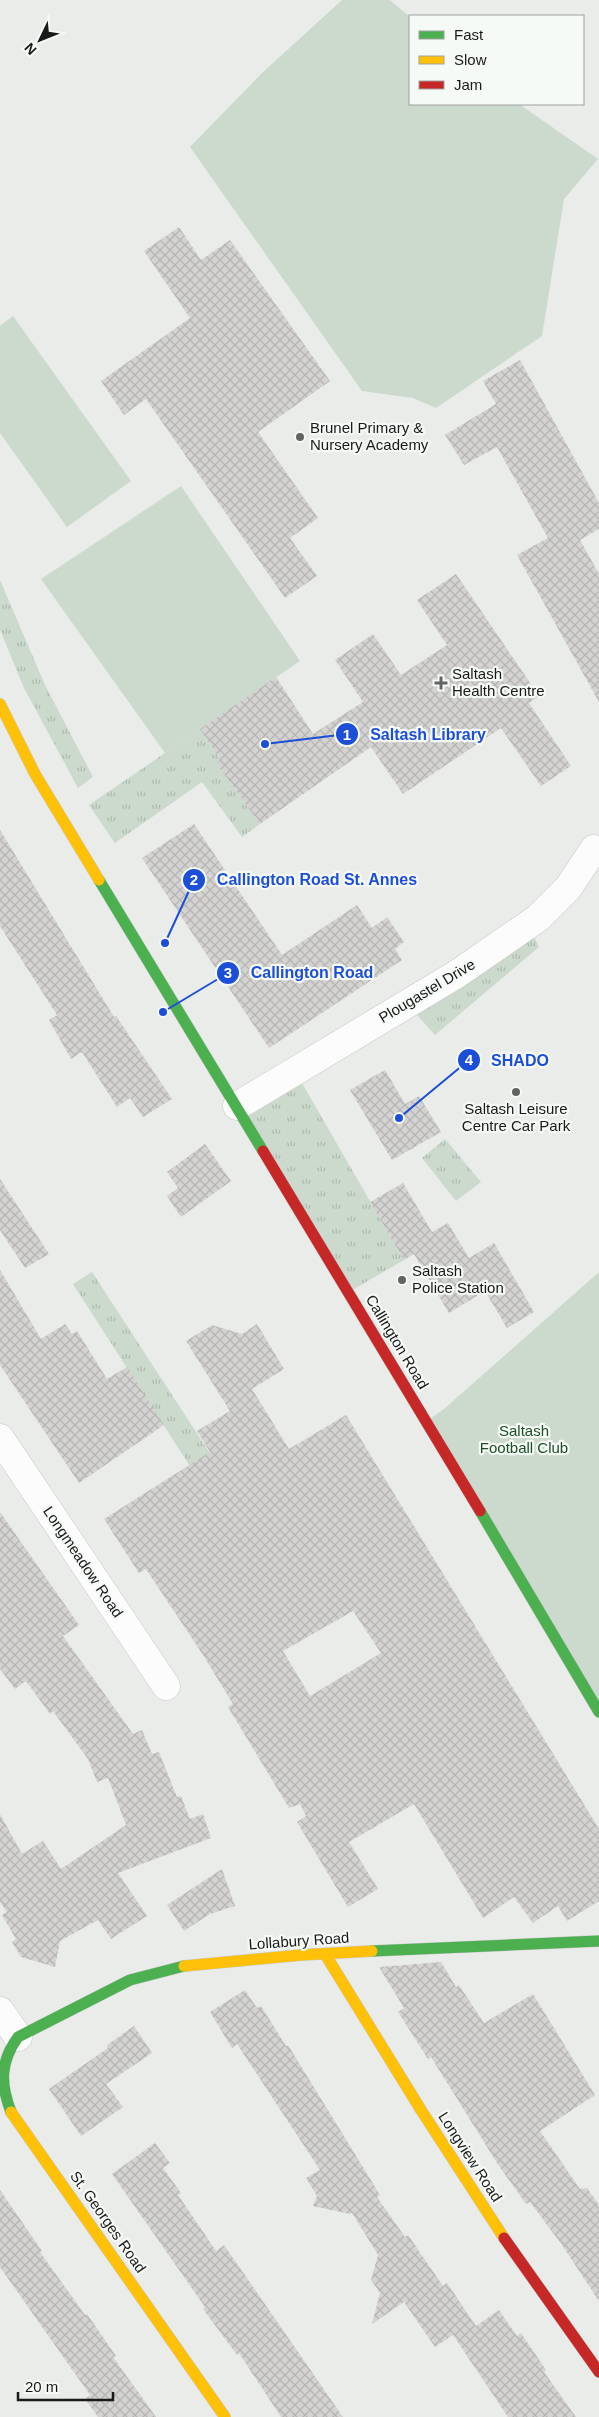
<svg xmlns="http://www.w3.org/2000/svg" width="599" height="2417" font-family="Arial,sans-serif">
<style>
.grass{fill:url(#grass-tufts)}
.park{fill:#cbdacc}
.building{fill:url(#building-cross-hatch);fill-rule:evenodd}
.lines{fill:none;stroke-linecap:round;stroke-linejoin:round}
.street-casing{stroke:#c6c8c6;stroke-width:29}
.fast-casing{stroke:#c6c8c6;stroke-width:12}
.slow-casing{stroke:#c6c8c6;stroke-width:12}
.jam-casing{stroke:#c6c8c6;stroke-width:12}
.street{stroke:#fcfcfc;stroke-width:28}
.fast{stroke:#4caf50;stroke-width:11}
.slow{stroke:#ffc107;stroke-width:11}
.jam{stroke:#c62828;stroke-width:11}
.poi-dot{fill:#626462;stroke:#f6faf7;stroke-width:2}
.labels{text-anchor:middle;stroke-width:4.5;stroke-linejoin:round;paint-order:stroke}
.poi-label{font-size:15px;fill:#191a19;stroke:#f6faf7;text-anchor:start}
.street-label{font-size:15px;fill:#191a19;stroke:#f6faf7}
.park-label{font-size:15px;fill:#204e2a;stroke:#f6faf7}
.leader{fill:none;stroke:#1d4ed8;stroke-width:2}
.callout-dot{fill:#1d4ed8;stroke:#f6faf7;stroke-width:2}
.mark-label{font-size:15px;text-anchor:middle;font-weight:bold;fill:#fff}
.callout-label{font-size:16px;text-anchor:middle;font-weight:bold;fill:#1d4ed8;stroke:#f6faf7;stroke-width:4.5;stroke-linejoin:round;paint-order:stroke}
</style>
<defs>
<pattern id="grass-tufts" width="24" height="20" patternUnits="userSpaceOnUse" patternTransform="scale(1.25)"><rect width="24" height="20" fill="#cbdacc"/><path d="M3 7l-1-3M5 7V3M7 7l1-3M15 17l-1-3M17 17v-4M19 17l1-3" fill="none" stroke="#aebaaf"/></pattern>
<pattern id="building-cross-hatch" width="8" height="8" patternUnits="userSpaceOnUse" patternTransform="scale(1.25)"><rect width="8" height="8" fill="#d4d3d2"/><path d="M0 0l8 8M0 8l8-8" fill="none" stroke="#b5b5b4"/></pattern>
</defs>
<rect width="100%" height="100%" fill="#eaecea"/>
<g class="grass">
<polygon points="0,580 45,685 93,777 78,788 24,688 0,630"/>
<polygon points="200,729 220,759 217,764 260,824 242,837 202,782 115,843 89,805"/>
<polygon points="534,937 539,947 435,1035 407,1004"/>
<polygon points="295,1071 404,1260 349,1292 237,1106"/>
<polygon points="445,1139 481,1182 456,1201 422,1158"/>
<polygon points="92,1272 226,1478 204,1488 73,1284"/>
</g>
<g class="park">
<polygon points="342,0 390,0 410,17 410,104 519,104 598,159 564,199 542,336 436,408 413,398 362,391 190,147 262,73"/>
<polygon points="13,316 131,481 67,527 0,433 0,326"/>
<polygon points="181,486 300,661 165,753 41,579"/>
<polygon points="599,1272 599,1712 427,1421 444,1409"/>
</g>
<g class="building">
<polygon points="179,227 201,260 230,240 330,381 258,432 318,518 290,538 317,576 285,598 146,399 124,415 101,381 190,318 144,251"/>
<polygon points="520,360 599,503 599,529 580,540 599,574 599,702 517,555 548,538 497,447 464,465 445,435 496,404 483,381"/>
<polygon points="456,574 539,696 529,703 571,766 541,786 501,728 403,794 371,747 260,824 217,764 220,759 200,729 276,677 313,734 363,702 335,660 373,634 401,675 447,645 417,600"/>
<polygon points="194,824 282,955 357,905 372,928 387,917 404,942 395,949 402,960 269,1048 142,858"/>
<polygon points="0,830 114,1017 116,1016 172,1099 143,1117 130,1098 117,1107 82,1052 71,1059 49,1020 57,1015 0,926"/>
<polygon points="385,1070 405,1104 419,1096 441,1132 392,1160 350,1090"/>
<polygon points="205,1144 231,1181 181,1217 167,1196 178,1188 167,1172"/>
<polygon points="0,1179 49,1254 25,1268 0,1230"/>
<polygon points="403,1183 432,1232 448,1223 469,1258 494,1243 534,1312 507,1328 485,1291 449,1313 414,1254 404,1260 370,1202"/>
<polygon points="0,1270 41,1339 65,1324 72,1334 77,1331 107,1379 127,1367 164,1425 79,1483 0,1365"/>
<path d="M257 1324 284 1369 252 1389 289 1449 346 1415 599 1829V1901L567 1921 558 1906 533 1923 514 1897 483 1918 414 1804 349 1842 378 1889 348 1907 297 1822 306 1816 300 1804 289 1808 228 1707 233 1704 203 1655 146 1569 139 1573 104 1519 210 1452 197 1431 230 1411 186 1341 212 1325 242 1334ZM353 1611 381 1653 310 1696 283 1651Z"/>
<polygon points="0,1512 79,1625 63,1636 133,1734 142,1730 152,1754 159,1752 177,1797 181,1796 190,1819 203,1814 211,1838 118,1873 147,1916 111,1939 98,1920 60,1941 55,1967 21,1957 12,1942 16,1939 2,1915 7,1912 0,1902 0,1814 22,1854 43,1841 61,1869 126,1825 108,1778 97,1782 88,1759 53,1711 50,1714 26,1681 15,1689 0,1669"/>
<polygon points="222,1869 235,1906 210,1914 184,1931 167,1905"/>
<polygon points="441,1962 456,1987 459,1985 484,2023 533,1994 595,2095 540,2131 580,2189 587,2188 599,2205 599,2301 562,2245 530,2202 526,2204 497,2163 431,2057 428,2059 398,2012 404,2008 379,1967"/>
<polygon points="245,1990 257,2008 261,2006 286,2046 288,2045 380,2195 377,2197 405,2237 408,2235 443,2286 447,2283 476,2326 499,2310 517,2336 521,2333 546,2370 544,2372 576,2417 508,2417 453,2335 435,2347 404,2302 372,2324 380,2293 371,2280 378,2255 352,2213 350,2214 313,2206 317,2196 306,2178 320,2170 237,2044 232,2048 210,2012"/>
<polygon points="134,2026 152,2053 106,2084 123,2107 81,2136 49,2089 108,2048 107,2045"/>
<polygon points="155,2143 170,2163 163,2168 181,2193 178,2195 216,2251 224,2245 343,2417 281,2417 239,2353 237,2355 203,2309 205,2307 112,2174"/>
<polygon points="0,2190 42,2251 40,2252 85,2315 87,2314 116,2356 113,2357 156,2417 98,2417 85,2399 90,2395 0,2267"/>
</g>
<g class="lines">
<defs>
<g id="street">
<polyline points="237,1106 457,974 538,918 568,888 594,849"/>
<polyline points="0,1438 166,1686"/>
<polyline points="0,2011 18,2037"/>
</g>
<g id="fast">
<polyline points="99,880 263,1151"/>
<polyline points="480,1511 599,1712"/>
<polyline points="372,1951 599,1941"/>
<path d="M11 2112C0 2083 0 2062 18 2037L130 1980 184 1966"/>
</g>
<g id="slow">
<polyline points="0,704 35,774 99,880"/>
<polyline points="325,1954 421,2110 504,2238"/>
<polyline points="184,1966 301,1955 372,1951"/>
<polyline points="11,2112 225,2417"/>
</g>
<g id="jam">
<polyline points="263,1151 480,1511"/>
<polyline points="504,2238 599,2372"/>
</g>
</defs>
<use href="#street" class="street-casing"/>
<use href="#fast" class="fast-casing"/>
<use href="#slow" class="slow-casing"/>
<use href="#jam" class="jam-casing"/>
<use href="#street" class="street"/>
<use href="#fast" class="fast"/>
<use href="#slow" class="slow"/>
<use href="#jam" class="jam"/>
</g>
<g class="poi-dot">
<circle cx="300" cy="437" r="5"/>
<path d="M438.5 675.5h5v5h5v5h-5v5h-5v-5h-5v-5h5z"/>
<circle cx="516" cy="1092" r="5"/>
<circle cx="402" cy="1280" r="5"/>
</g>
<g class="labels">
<g class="poi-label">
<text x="310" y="433">Brunel Primary &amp;<tspan x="310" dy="17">Nursery Academy</tspan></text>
<text x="452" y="679">Saltash<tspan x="452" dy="17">Health Centre</tspan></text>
<text x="516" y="1114" text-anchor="middle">Saltash Leisure<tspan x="516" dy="17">Centre Car Park</tspan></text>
<text x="412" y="1276">Saltash<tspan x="412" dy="17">Police Station</tspan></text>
</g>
<g class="street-label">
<text transform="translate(427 991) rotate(-31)" y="5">Plougastel Drive</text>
<text transform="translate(397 1342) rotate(59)" y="5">Callington Road</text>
<text transform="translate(83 1562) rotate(56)" y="5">Longmeadow Road</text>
<text transform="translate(299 1941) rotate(-4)" y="5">Lollabury Road</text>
<text transform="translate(470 2157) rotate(57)" y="5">Longview Road</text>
<text transform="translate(108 2222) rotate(55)" y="5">St. Georges Road</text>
</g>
<g class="park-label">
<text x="524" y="1436">Saltash<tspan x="524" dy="17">Football Club</tspan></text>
</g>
</g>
<path class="leader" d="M265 744L347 734M165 943L194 880M163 1012L228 973M399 1118L469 1060"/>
<g class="callout-dot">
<circle cx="265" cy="744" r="5"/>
<circle cx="165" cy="943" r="5"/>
<circle cx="163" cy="1012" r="5"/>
<circle cx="399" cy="1118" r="5"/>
<circle cx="347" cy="734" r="12"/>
<circle cx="194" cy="880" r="12"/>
<circle cx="228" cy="973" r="12"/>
<circle cx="469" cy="1060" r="12"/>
</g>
<g class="mark-label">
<text x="347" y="740">1</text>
<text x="194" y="885">2</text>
<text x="228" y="978">3</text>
<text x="469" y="1065">4</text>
</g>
<g class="callout-label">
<text x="428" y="740">Saltash Library</text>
<text x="317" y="885">Callington Road St. Annes</text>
<text x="312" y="978">Callington Road</text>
<text x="520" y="1066">SHADO</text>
</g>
<rect x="409" y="15" width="175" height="90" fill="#f6faf7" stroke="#9ea09e"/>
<rect x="419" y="31" width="25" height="8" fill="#4caf50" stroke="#9ea09e"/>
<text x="454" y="40" font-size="15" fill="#191a19">Fast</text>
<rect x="419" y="56" width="25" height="8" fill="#ffc107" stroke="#9ea09e"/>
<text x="454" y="65" font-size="15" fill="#191a19">Slow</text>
<rect x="419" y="81" width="25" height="8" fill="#c62828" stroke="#9ea09e"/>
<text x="454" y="90" font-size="15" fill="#191a19">Jam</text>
<g transform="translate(40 40) rotate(227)" stroke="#f6faf7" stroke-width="4" paint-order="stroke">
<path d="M0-4L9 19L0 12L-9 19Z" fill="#191a19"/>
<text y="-8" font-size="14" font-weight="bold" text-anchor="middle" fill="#191a19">N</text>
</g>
<path d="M18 2392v8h95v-8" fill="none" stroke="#191a19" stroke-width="2.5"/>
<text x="25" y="2392" font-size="15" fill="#191a19" stroke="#f6faf7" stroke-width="4" paint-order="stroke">20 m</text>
</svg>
